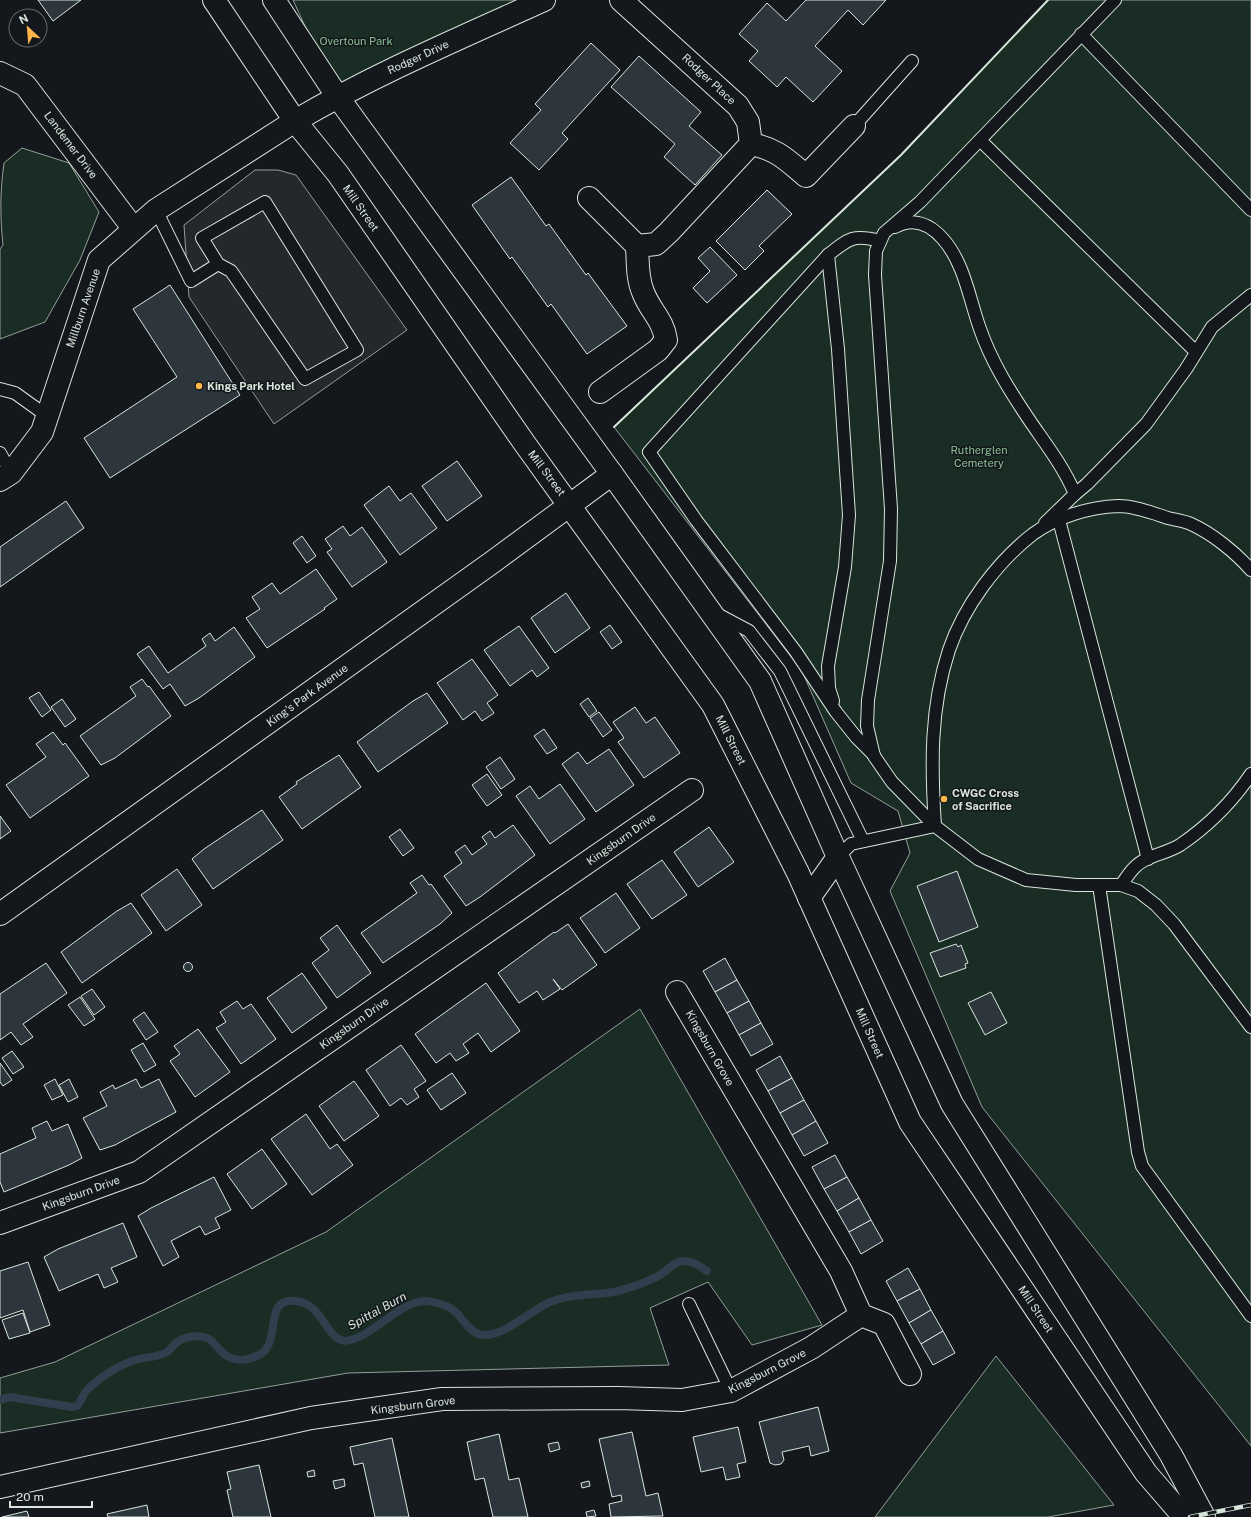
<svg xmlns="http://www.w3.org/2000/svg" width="1251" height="1517" font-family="'Public Sans',sans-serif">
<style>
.green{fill:#1a2d24;stroke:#939e99}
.parking{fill:#24282b;stroke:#939e99}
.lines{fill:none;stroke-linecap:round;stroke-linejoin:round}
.stream{stroke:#2f3f4d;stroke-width:8}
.building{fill:#2c363c;stroke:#d8e6dc}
.service-casing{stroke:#d8e6dc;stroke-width:14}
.minor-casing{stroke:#d8e6dc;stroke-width:24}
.tertiary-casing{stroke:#d8e6dc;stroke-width:24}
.secondary-casing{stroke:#d8e6dc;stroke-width:24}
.primary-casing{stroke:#d8e6dc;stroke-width:24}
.service{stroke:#14181c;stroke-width:12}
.minor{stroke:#14181c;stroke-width:22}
.tertiary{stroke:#14181c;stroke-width:22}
.secondary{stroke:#14181c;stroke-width:22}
.primary{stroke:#14181c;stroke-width:22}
.rail-casing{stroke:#d8e6dc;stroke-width:4.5}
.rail{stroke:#14181c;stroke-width:3;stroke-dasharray:9;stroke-linecap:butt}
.wall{stroke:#d8e6dc;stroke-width:2}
.poi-dot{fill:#ffb74d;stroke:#14181c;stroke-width:1.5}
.labels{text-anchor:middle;stroke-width:3;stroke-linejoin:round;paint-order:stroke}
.park-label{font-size:11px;fill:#8ac095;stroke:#14181c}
.street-label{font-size:11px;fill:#d8e6dc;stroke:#14181c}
.poi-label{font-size:11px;font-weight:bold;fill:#d8e6dc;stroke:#14181c;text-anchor:start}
.water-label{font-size:12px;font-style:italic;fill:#d8e6dc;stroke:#14181c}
</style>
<rect width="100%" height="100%" fill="#14181c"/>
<g class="green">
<polygon points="293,0 544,0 337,96"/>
<polygon points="1048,0 1251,0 1251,1446 982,1107 890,891 910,853 898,811 851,783 802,671 614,427 901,155"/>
<path d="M22 148 69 163 99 212 80 260 45 322 0 339V249L3 245C0 217 0 191 4 163Z"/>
<polygon points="640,1009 822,1325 752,1345 708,1282 650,1308 669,1365 348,1373 0,1433 0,1378 55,1362 326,1232"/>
<polygon points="996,1356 1114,1505 1048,1517 875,1517"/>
</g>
<polygon class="parking" points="255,170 278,170 296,175 407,330 274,424 189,297 184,225"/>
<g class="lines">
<path class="stream" d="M0 1400 10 1397 72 1407 77 1406C82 1401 82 1395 87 1390 99 1378 116 1367 132 1361 142 1357 155 1358 165 1353 170 1351 172 1346 176 1343 184 1336 200 1334 209 1339 213 1341 217 1347 220 1350 231 1362 243 1362 257 1356 284 1345 261 1298 295 1301 326 1303 326 1347 350 1340 375 1334 398 1303 424 1301 432 1301 447 1305 453 1310 464 1318 469 1335 485 1335 506 1335 531 1310 550 1302 570 1294 592 1295 614 1292 623 1290 634 1286 643 1283 649 1280 655 1278 660 1275 667 1271 675 1261 683 1261 693 1261 698 1265 707 1271"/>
</g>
<g class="building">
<polygon points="38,0 81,0 53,21"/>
<polygon points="806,0 886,0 863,25 848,10 815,46 842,71 813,102 786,77 777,87 749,61 758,51 739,34 767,3 786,21"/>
<polygon points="591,43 620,70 562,133 568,139 539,170 510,143 541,110 535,104"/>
<polygon points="639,56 701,112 689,126 722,155 695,185 664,157 675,144 611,87"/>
<polygon points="511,177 546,226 549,224 586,275 588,273 627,326 587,354 551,304 548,307 512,257 510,259 472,205"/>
<polygon points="767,190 792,214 759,246 764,251 745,270 716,241"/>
<polygon points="710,247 737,275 707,303 693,288 710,271 698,258"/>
<polygon points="170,285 240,395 110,478 84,438 177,377 133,309"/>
<polygon points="457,461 482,496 447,521 422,486"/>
<polygon points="389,486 400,501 411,493 437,528 400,555 364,505"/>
<polygon points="66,501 84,528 0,587 0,547"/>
<polygon points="343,526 350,536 362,527 387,562 352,587 327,552 332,549 325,539"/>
<polygon points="302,536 316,556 307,563 293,543"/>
<polygon points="316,569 337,599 324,608 325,609 267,648 246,618 260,609 252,597 272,583 280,594"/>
<polygon points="566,593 590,628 555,653 531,618"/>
<polygon points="610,625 622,642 612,649 600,632"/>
<polygon points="519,626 549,668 537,677 532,670 510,686 484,650"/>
<polygon points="234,627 255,657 199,698 185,706 170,684 163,689 137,654 149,646 168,673 206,646 202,639 210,633 215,641"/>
<polygon points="472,659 498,695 487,703 494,713 482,721 475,711 463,720 437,683"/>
<polygon points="142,679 148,687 149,686 171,716 115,758 101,765 80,736 136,696 130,687"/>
<polygon points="39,692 51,710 42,717 29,698"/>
<polygon points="427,693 448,723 378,772 357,742 413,701"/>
<polygon points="588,698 597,711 589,717 580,704"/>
<polygon points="62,699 76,719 65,727 51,707"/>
<polygon points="635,707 646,723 655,717 680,753 644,778 618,742 624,738 613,722"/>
<polygon points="599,712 612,730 603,737 590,718"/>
<polygon points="544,729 557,748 547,754 534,736"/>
<polygon points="53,732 63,745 65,743 89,776 30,818 6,785 46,757 36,744"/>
<polygon points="609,749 634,785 596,812 562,764 578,752 587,764"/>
<polygon points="339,755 361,787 302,829 279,797 297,784 296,782"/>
<polygon points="500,757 515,779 501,789 486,767"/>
<polygon points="487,774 502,795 487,806 472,785"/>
<polygon points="560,784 585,819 550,844 516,796 530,786 539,799"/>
<polygon points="262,810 283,840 213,889 192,859 204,849"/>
<polygon points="0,816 11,831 0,839"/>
<polygon points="513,825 535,855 480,897 466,906 444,876 462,863 455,852 465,845 472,855 487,844 482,837 490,831 495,838"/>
<polygon points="709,827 734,862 698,887 674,852"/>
<polygon points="400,829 414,848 403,856 389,837"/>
<polygon points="662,860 687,895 652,919 627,884"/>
<polygon points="177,869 202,905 166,931 141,895"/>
<polygon points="957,871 978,927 939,942 917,886"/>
<polygon points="422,875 429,885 431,884 452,913 440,924 383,963 361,933 417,893 410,883"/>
<polygon points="616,893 640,928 605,953 580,918"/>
<polygon points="131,903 152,933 82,983 61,952 117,911"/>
<polygon points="568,924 597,965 562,990 553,979 560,989 543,1000 537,991 519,1003 498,973 554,932 555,933"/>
<polygon points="337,925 371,973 337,998 312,963 329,950 320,938"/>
<polygon points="956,944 958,947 961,945 968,963 965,964 966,968 940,977 930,953"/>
<polygon points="725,958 737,980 715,992 703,971"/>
<circle cx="188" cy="967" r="4.5"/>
<polygon points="46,963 67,993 23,1024 33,1037 21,1045 11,1032 0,1040 0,994"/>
<polygon points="302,973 327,1008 292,1033 267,998"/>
<polygon points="737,980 749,1001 727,1013 715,992"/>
<polygon points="486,983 520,1031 491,1052 478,1033 463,1044 469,1053 456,1061 450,1053 436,1063 415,1034"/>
<polygon points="92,989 105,1007 94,1015 81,996"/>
<polygon points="991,992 1007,1023 985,1035 968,1003"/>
<polygon points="80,997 95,1019 84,1026 68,1005"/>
<polygon points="237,1001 243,1009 251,1004 276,1039 241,1064 216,1028 226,1022 220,1012"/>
<polygon points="749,1001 761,1023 739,1035 727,1013"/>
<polygon points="144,1012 158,1032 146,1040 133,1020"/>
<polygon points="761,1023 773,1044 751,1056 739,1035"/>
<polygon points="198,1029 230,1072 195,1097 170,1061 180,1054 174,1046"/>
<polygon points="143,1043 156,1065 144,1072 131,1050"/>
<polygon points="401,1045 426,1081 414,1089 419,1097 407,1105 401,1098 390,1106 366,1070"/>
<polygon points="12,1051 24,1067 13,1074 2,1058"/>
<polygon points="780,1056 792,1078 768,1091 756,1070"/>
<polygon points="0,1063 12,1080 3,1086 0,1082"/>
<polygon points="452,1073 466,1093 441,1110 427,1090"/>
<polygon points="792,1078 804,1100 780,1113 768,1091"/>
<polygon points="55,1079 63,1095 52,1100 44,1085"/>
<polygon points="69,1079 78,1097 68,1102 59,1085"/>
<polygon points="136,1079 141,1088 159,1079 176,1112 115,1145 100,1150 83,1118 107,1106 100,1092 113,1085 115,1089"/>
<polygon points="354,1081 379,1116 344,1141 319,1106"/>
<polygon points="804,1100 816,1121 792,1135 780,1113"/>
<polygon points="306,1114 330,1149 337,1144 353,1165 312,1195 271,1139"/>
<polygon points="47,1121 52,1131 68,1124 82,1158 69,1165 4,1192 0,1182 0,1154 36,1138 32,1128"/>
<polygon points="816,1121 828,1143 804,1156 792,1135"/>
<polygon points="262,1149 287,1184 252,1209 227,1174"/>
<polygon points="835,1155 847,1177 824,1189 812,1167"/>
<polygon points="214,1177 231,1210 215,1218 220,1228 205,1235 200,1226 171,1241 179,1257 163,1266 138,1216 151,1208"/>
<polygon points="847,1177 859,1198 837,1211 824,1189"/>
<polygon points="859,1198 871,1220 849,1232 837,1211"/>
<polygon points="871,1220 883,1241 861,1254 849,1232"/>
<polygon points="123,1223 137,1257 111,1268 118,1282 104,1288 98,1274 59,1291 44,1257 58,1249"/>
<polygon points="28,1262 50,1325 30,1332 23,1310 0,1318 0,1271"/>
<polygon points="908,1268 920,1289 897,1301 886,1281"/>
<polygon points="920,1289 931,1310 909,1323 897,1301"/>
<polygon points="931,1310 943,1331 921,1344 909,1323"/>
<polygon points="23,1313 30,1333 9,1339 2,1320"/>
<polygon points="943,1331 955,1353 933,1365 921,1344"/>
<polygon points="818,1407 829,1451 811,1456 809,1446 782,1452 784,1460 781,1464 775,1465 770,1463 759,1422"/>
<polygon points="738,1427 746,1462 737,1464 740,1477 726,1480 723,1467 701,1472 693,1437"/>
<polygon points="632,1432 646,1496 658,1493 663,1516 611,1517 609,1504 622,1501 621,1495 612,1497 599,1439"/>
<polygon points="499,1434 509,1480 519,1478 528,1517 493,1517 484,1478 475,1480 467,1442"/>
<polygon points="392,1438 409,1517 375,1517 363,1463 354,1465 350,1447"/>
<polygon points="558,1442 560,1449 550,1452 548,1444"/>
<polygon points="259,1465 271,1517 233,1517 227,1490 231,1489 227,1472"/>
<polygon points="314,1470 315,1476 308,1477 307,1472"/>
<polygon points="344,1479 345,1486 335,1489 333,1481"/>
<polygon points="589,1481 590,1486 582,1488 581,1483"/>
<polygon points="147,1505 149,1517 108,1517 107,1514"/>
<polygon points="594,1510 596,1516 587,1517 586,1512"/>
<polygon points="27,1511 29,1517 2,1517"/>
</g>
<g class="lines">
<defs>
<g id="service">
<polyline points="1081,34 1251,210"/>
<polyline points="854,126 912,61"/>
<polyline points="980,140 1196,352"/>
<polygon points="265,202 357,350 305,379 231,271 218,264 202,238"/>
<polyline points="156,210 191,281 218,264"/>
<path d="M895 227C913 217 930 224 943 239 964 263 969 297 979 326 991 362 1011 393 1032 424 1048 447 1064 468 1075 494L1045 523"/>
<polyline points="828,255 838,349 849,515 845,567 828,666 829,688 833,701"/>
<polyline points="0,389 15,393 47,416"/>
<polyline points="0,453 11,473"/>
<polyline points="1075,494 1087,484 1146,424 1186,369 1212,327 1251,295"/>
<polyline points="1059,520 1148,859"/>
<polyline points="717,614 749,631 780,671 863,841"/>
<path d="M874 755 856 737 836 712 796 652 696 520 649 452 828 255C849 238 854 234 880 241"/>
<polyline points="935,826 892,782 874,756 867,726 868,700 890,561 891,509 875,275 876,251 884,233 920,202 1115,0"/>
<path d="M935 826C931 766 930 708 949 650 964 606 997 562 1033 534 1056 517 1090 507 1118 506 1135 506 1153 513 1168 518 1176 520 1184 521 1191 524 1213 534 1236 553 1251 570"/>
<polyline points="838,857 851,844 935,826 978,859 1026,880 1076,885 1121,885 1138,891 1156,905 1174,924 1251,1027"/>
<polyline points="1099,885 1138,1152 1142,1166 1251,1316"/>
<path d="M1121 885C1125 880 1129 873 1134 868 1146 855 1166 854 1180 845 1208 826 1232 802 1251 774"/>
<polyline points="689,1304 731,1391"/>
</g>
<g id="minor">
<polyline points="621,0 738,106 748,122 751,144 669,232 656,244 637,246"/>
<polyline points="0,73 25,85 133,228"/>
<path d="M751 144C777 149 787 160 806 176L854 126"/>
<polyline points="589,198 637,246"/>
<path d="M600 392 658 350 666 340C663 319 650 311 643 292 637 278 638 262 637 246"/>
<polyline points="0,480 11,473 42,432 99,260 156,210 295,121"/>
<polyline points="677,992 841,1271 861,1315 884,1324 910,1374"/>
<polyline points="0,1223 139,1172 692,790"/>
<polyline points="0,1487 311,1418 442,1399 618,1398 682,1400 731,1391 811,1348 861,1315"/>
</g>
<path id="tertiary" d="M295 121C375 74 460 38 544 0"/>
<polyline id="secondary" points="0,914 494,561 612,474"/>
<g id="primary">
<polyline points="214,0 295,121 338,174 525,444 713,705 798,873 910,1122 1146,1473 1184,1517"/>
<polyline points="274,0 337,96 612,474 760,681 838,857 952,1104 1171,1455 1204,1517"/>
<polyline points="809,898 838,857"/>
</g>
</defs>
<use href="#service" class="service-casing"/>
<use href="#minor" class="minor-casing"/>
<use href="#tertiary" class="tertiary-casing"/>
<use href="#secondary" class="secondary-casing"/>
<use href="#primary" class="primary-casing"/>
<use href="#service" class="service"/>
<use href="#minor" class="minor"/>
<use href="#tertiary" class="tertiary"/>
<use href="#secondary" class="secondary"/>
<use href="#primary" class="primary"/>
<defs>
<polyline id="rail" points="1190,1517 1251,1505"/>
</defs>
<use href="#rail" class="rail-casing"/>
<use href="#rail" class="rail"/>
<polyline class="wall" points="614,427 901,155 1048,0"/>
</g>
<g class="poi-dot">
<circle cx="199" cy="386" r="4"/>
<circle cx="944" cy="799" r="4"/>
</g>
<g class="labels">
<g class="park-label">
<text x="356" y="45">Overtoun Park</text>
<text x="979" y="454">Rutherglen<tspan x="979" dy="13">Cemetery</tspan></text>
</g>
<g class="street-label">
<text transform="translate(418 57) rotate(-25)" y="4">Rodger Drive</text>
<text transform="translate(709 79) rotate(43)" y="4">Rodger Place</text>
<text transform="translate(71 145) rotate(53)" y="4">Landemer Drive</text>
<text transform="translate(361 208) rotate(55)" y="4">Mill Street</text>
<text transform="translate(83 308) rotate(-71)" y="4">Millburn Avenue</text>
<text transform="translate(547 473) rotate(53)" y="4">Mill Street</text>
<text transform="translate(307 695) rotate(-36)" y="4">King's Park Avenue</text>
<text transform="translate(731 740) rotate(63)" y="4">Mill Street</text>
<text transform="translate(621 839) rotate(-35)" y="4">Kingsburn Drive</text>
<text transform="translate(354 1023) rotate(-35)" y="4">Kingsburn Drive</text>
<text transform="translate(870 1033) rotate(66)" y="4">Mill Street</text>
<text transform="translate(710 1048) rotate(60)" y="4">Kingsburn Grove</text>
<text transform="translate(81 1193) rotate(-20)" y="4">Kingsburn Drive</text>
<text transform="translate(1036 1309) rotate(56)" y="4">Mill Street</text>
<text transform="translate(767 1371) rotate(-27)" y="4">Kingsburn Grove</text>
<text transform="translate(413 1405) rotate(-7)" y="4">Kingsburn Grove</text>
</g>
<g class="poi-label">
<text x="207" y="390">Kings Park Hotel</text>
<text x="952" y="797">CWGC Cross<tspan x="952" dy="13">of Sacrifice</tspan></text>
</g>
<g class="water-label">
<text transform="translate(377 1311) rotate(-29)" y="4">Spittal Burn</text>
</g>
</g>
<g transform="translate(28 28) rotate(334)"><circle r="19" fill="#14181c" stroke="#626a69"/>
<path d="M0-3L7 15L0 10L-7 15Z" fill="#ffb74d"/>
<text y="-6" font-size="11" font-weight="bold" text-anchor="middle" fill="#d8e6dc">N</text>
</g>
<path d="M10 1501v6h82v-6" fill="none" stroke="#d8e6dc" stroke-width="2"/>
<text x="16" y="1501" font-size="12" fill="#d8e6dc" stroke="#14181c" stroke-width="3" paint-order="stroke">20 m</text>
</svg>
